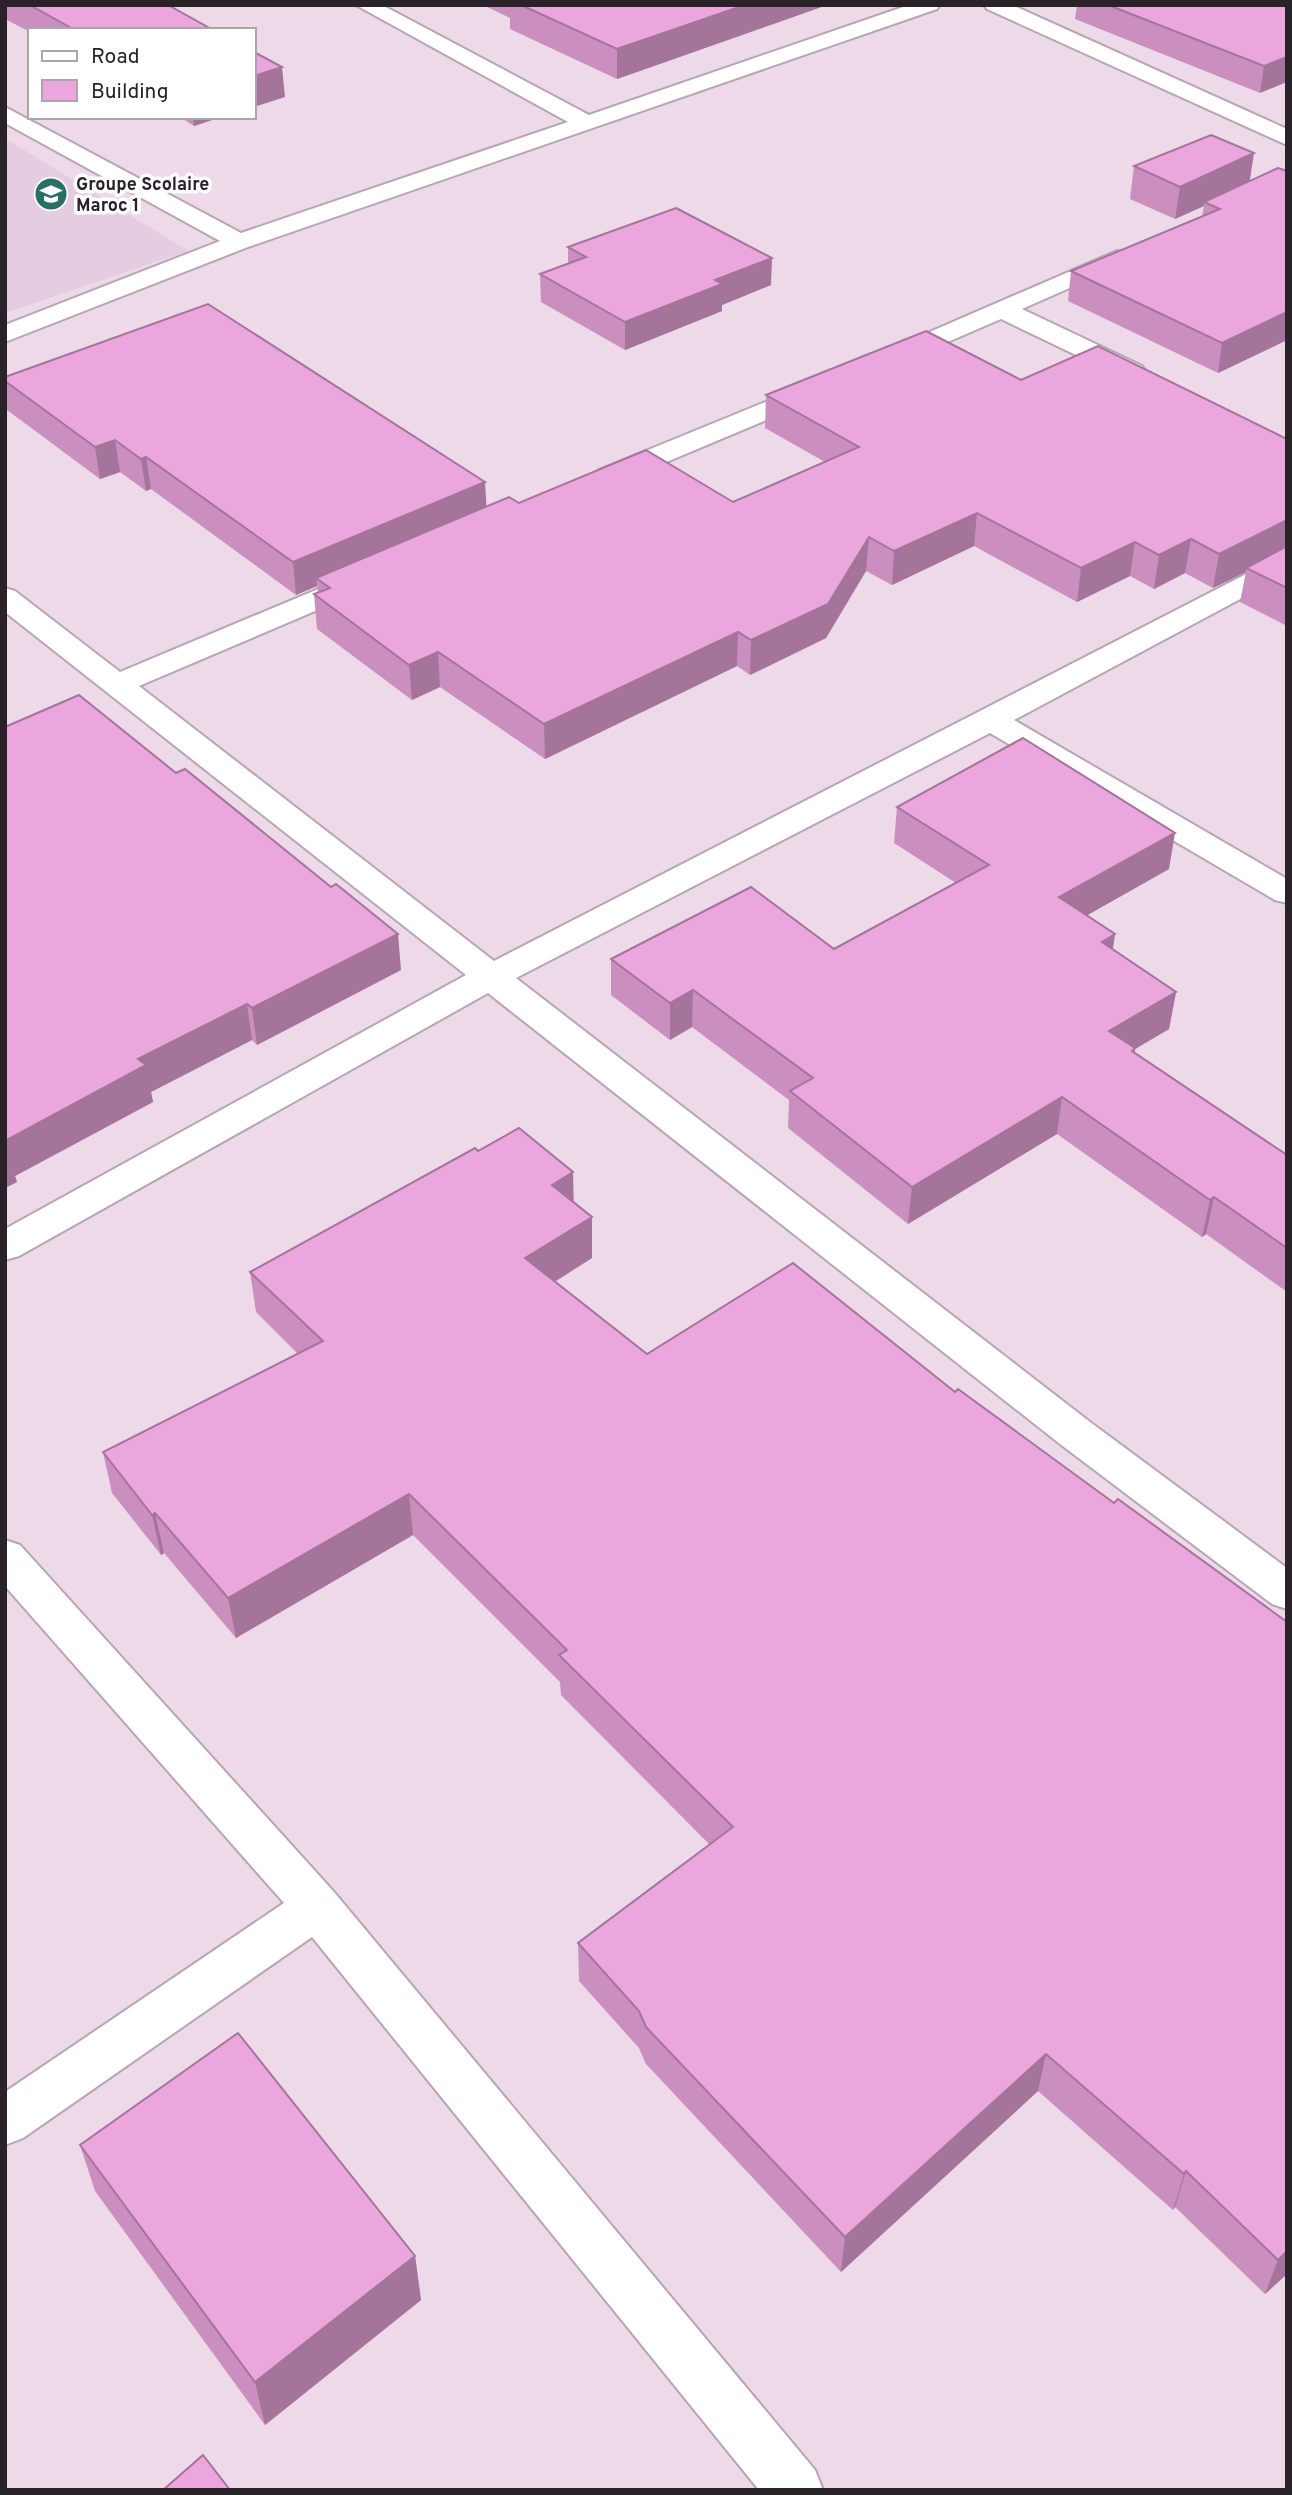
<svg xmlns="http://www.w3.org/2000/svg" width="1292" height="2495" font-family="Overpass,sans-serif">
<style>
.built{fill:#e6cce0}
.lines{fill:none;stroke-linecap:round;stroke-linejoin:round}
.street-casing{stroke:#b8a5b4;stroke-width:4}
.street{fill:#fff;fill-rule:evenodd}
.wall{fill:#ca8fbf}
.shaded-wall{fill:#a4749b}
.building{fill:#eba6de;stroke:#a4749b;stroke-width:2}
.labels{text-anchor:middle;stroke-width:7;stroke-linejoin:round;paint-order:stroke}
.far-poi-label{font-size:18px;font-weight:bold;fill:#292228;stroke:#fff;text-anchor:start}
</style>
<rect width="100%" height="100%" fill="#edd9e8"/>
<polygon class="built" points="5,138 188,251 5,313"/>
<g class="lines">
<defs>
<g id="street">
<polygon points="356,5 382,5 589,115 909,5 940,5 937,9 248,247 5,342 5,325 220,241 5,123 5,107 241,233 568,122"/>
<polygon points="984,5 1012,5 1287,129 1287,145 987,9"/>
<polygon points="1117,251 1126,253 1129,258 1126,263 1022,309 1142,366 1146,372 1142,378 1124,378 1001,319 899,363 881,363 877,358 881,353"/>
<polygon points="812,383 821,385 825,391 821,397 619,482 599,482 595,476 599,470"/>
<polygon points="1287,553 1287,574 1014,720 1287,879 1287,903 1275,900 990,733 516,978 1090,1422 1287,1568 1287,1609 1272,1604 1060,1444 488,993 19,1256 5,1260 5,1229 466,975 5,612 5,588 15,591 120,672 354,574 364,571 374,574 378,580 374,586 139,686 494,961"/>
<polygon points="5,1540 20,1545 334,1892 815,2470 823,2490 759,2490 312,1937 23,2138 5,2145 5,2092 284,1903 5,1586"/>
</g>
</defs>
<use href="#street" class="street-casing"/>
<use href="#street" class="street"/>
</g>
<g class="wall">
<polygon points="5,5 168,5 213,30 30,30 30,32 5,19"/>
<polygon points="483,5 827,5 617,79 510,29 510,18"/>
<polygon points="1077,5 1287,5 1260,93 1075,19"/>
<polygon points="180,117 221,117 194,126"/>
<polygon points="1134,166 1250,181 1287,171 1287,340 1218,373 1068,301 1071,271 1202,216 1204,206 1175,219 1130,199"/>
<polygon points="568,247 771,285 722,305 722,311 625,350 541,302 540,274 568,264"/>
<polygon points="5,377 486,507 519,503 733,502 825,462 765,428 766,395 1021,380 1287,439 1287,626 1240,602 1246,572 1213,588 1185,573 1154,589 1130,576 1077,602 974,546 892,585 866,571 826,638 750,675 737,666 545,759 440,687 412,700 317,629 314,594 318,593 317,586 296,595 151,489 146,491 120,472 100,479 7,410 5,399"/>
<polygon points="5,727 401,970 257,1045 252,1040 151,1092 153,1102 15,1176 17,1182 5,1188"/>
<polygon points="897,807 1169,869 1087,915 1115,934 1113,949 1176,992 1169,1029 1135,1049 1135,1053 1287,1155 1287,1292 1206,1234 1202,1237 1057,1134 908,1224 788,1128 789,1100 692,1027 670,1040 611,995 611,959 834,949 956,883 894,843"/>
<polygon points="478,1151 574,1203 592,1217 592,1258 555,1282 647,1354 793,1263 1287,2274 1265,2294 1175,2207 1173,2210 1038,2091 841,2272 646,2064 639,2048 579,1981 578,1943 710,1845 561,1695 560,1682 413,1535 236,1638 164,1553 161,1555 112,1493 103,1452 298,1354 256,1312 250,1272"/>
<polygon points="80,2145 415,2256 421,2300 265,2425 95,2191"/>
</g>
<g class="shaded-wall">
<polygon points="745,5 827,5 617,79 617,49"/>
<polygon points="1287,57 1287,82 1260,93 1264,66"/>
<polygon points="282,67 285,97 254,107 254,76"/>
<polygon points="193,117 221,117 194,126"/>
<polygon points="1254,153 1249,186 1204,202 1204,206 1175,219 1180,187"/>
<polygon points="772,258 771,285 722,305 722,311 625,350 625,322 715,280"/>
<polygon points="1287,312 1287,340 1218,373 1222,343"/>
<polygon points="115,440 120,472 100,479 95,447"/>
<polygon points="146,457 151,489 146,491 141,459"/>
<polygon points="485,482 487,515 316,578 317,586 296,595 293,562"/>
<polygon points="977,513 974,546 892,585 894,551"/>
<polygon points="1287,520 1287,551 1246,568 1246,572 1213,588 1219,554"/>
<polygon points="869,537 866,571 826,638 750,675 751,640"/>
<polygon points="1191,539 1185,573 1154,589 1159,555"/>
<polygon points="1135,542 1130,576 1077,602 1081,568"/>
<polygon points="738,632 737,666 545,759 544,724"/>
<polygon points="438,652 440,687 412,700 409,665"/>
<polygon points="1175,833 1169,869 1054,934 1059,897"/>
<polygon points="398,934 401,970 257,1045 252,1008"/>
<polygon points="1115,934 1109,971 1102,942"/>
<polygon points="693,990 692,1027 670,1040 670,1003"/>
<polygon points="1176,992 1169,1029 1135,1049 1129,1086 1109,1031"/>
<polygon points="247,1004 252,1040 151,1092 153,1102 15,1176 17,1182 5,1188 5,1141 138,1059"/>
<polygon points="1062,1097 1057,1134 908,1224 912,1187"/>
<polygon points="573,1172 574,1213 552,1185"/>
<polygon points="1214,1197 1206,1234 1202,1237 1210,1200"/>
<polygon points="592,1217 592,1258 526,1299 525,1258"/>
<polygon points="409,1494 413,1535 236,1638 228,1598"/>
<polygon points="155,1513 164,1553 161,1555 152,1515"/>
<polygon points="1046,2054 1038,2091 841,2272 845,2237"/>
<polygon points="1186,2171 1175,2207 1173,2210 1184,2174"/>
<polygon points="1287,2251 1287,2274 1265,2294 1278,2260"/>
<polygon points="415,2256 421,2300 265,2425 255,2382"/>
</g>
<g class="building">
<polygon points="30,5 168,5 213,30 75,30"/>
<polygon points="521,5 745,5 617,49"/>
<polygon points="1108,5 1287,5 1287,57 1264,66"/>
<polygon points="254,52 282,67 254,76"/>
<polygon points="1211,135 1254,153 1180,187 1134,166"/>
<polygon points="1278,168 1287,171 1287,312 1222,343 1071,271 1220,209 1204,202"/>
<polygon points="676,208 772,258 715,280 722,284 625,322 540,274 586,257 568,247"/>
<polygon points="208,304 485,482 293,562 146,457 141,459 115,440 95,447 5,381 5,377"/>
<polygon points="926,331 1021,380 1098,346 1287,439 1287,520 1219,554 1191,539 1159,555 1135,542 1081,568 977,513 894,551 869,537 828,604 751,640 738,632 544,724 438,652 409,665 314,594 330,588 316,578 509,497 519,503 646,450 733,502 859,447 766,395"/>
<polygon points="1287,546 1287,588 1246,568"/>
<polygon points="79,695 176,773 185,769 331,887 336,884 398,934 252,1008 247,1004 138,1059 146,1065 5,1141 5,727"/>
<polygon points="1023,738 1175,833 1059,897 1115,934 1102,942 1176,992 1109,1031 1135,1048 1132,1051 1287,1155 1287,1248 1214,1197 1210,1200 1062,1097 912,1187 790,1091 813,1078 693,990 670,1003 611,959 751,887 834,949 989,865 897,807"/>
<polygon points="519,1128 573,1172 552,1185 592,1217 525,1258 647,1354 793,1263 955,1392 958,1389 1114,1503 1118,1499 1287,1622 1287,2251 1278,2260 1186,2171 1184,2174 1046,2054 845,2237 646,2027 639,2011 578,1943 733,1827 559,1655 567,1650 409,1494 228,1598 155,1513 152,1515 103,1452 323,1341 250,1272 475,1148 478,1151"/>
<polygon points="238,2033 415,2256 255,2382 80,2145"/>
<polygon points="203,2455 230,2490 163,2490"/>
</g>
<defs>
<symbol id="school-disc" viewBox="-11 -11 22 22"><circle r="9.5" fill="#286f66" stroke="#fff"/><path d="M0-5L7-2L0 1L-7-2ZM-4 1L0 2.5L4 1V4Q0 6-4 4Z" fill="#fff"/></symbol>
</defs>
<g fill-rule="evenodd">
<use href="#school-disc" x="32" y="175" width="38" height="38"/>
</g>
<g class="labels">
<g class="far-poi-label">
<text x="76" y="190">Groupe Scolaire<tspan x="76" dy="21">Maroc 1</tspan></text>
</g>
</g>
<rect width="1292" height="2495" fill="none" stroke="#292228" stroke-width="14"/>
<rect x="28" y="28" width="228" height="91" fill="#ffffff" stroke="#a9a7a9" stroke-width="2"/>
<rect x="42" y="51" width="35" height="10" fill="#ffffff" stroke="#a9a7a9" stroke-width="2"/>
<text x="91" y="63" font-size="21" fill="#292228">Road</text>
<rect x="42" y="80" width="35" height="21" fill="#eba6de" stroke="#a9a7a9" stroke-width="2"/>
<text x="91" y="98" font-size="21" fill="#292228">Building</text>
</svg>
